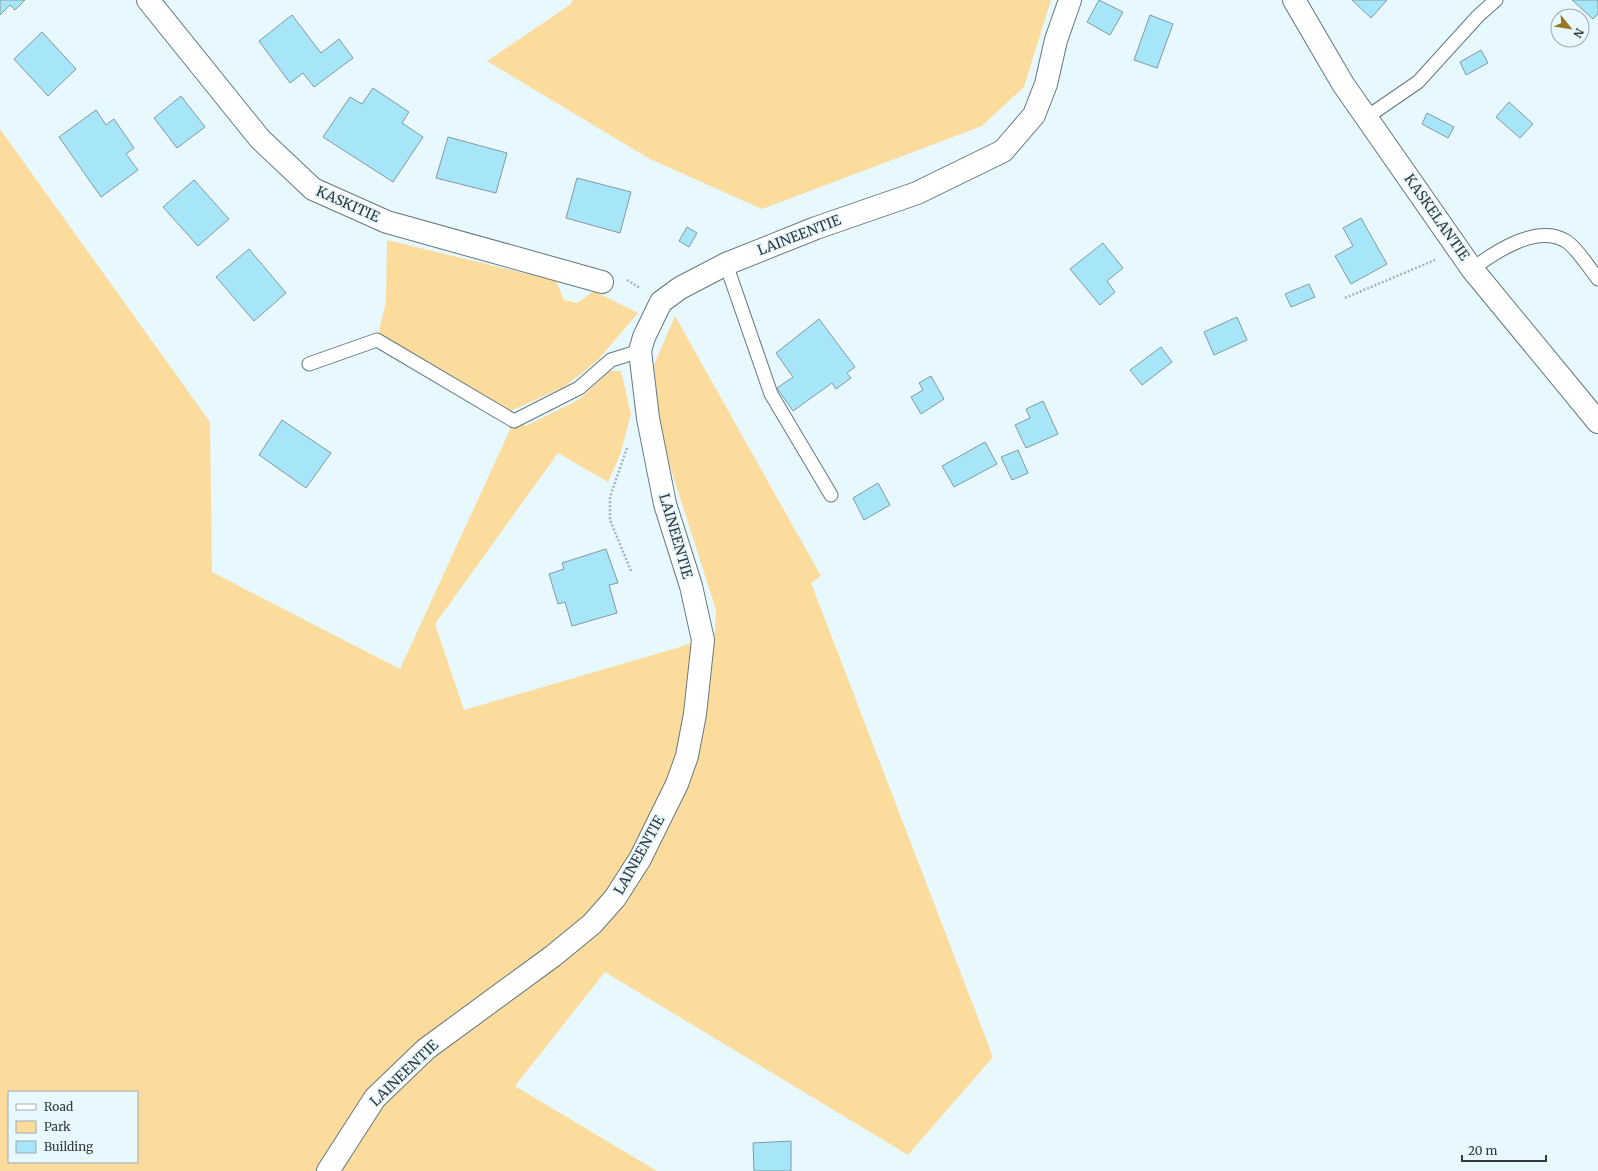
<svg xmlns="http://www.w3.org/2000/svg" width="1598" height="1171" font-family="Merriweather,serif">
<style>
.green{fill:#fcdc9d;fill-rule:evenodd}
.building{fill:#a7e6f9;stroke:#8599a0}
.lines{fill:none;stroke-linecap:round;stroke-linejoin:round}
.service-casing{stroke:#64787e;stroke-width:15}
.minor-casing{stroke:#64787e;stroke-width:24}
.tertiary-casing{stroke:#64787e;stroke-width:24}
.path{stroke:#a5b3b8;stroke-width:2.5;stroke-dasharray:2 2;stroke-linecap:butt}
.service{stroke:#fff;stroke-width:13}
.minor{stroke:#fff;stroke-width:22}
.tertiary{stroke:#fff;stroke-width:22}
.labels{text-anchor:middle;stroke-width:4;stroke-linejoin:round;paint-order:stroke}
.street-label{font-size:14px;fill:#30383b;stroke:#e7f8fe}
</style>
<rect width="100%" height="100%" fill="#e7f8fe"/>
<g class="green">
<polygon points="573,0 1051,0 1024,87 982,126 762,209 650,159 487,61 571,4"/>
<path d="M0 129 210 422 212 572 400 669 514 421 526 426 578 400 610 371H621L631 414 620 455 608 482 558 453 435 624 464 710 680 647 715 633 716 610 658 429 654 365 675 316 821 576 811 583 993 1057 908 1155 605 972 515 1086 657 1171H0ZM9 1092H137V1162H9Z"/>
<polygon points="387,240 556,281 564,300 577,303 594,291 638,313 598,360 564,387 504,414 377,340 386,301"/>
</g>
<g class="building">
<polygon points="0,0 25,0 15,10 10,5 0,15"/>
<polygon points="1099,0 1123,12 1110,35 1087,22"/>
<polygon points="1352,0 1387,0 1371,18"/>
<polygon points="1572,0 1598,0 1598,14 1593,19"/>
<polygon points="292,15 321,53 339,39 353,58 314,87 303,73 290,83 259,41"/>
<polygon points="1150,15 1173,24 1157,68 1134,60"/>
<polygon points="42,32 76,69 48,96 14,59"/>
<polygon points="1481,50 1488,63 1466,75 1460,62"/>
<polygon points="373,88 409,112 402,123 423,137 393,182 323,137 350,97 362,104"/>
<polygon points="181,96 205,127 177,148 154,118"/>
<polygon points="1509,102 1533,124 1520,138 1496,117"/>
<polygon points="96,110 106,125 114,119 134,148 126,154 138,170 101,197 59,137"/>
<polygon points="1427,113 1454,127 1448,138 1422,124"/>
<polygon points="448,137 507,153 496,193 436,178"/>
<polygon points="577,178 631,192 620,233 566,218"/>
<polygon points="194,180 229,219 198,246 163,207"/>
<polygon points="1361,218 1387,264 1351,284 1335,256 1353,246 1343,228"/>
<polygon points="687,227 697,233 689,247 679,241"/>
<polygon points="1103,243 1123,268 1107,281 1115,292 1100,305 1070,269"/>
<polygon points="249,249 286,293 254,321 216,277"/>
<polygon points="1309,284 1315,297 1291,307 1285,294"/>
<polygon points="1237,317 1247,340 1214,355 1204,332"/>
<polygon points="819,319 855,367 847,373 851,378 836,389 832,383 793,411 777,388 793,377 776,353"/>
<polygon points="1161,347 1172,362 1142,385 1130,370"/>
<polygon points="931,376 944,399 921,414 911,397 923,390 919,383"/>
<polygon points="1043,401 1058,434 1026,448 1015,425 1030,418 1026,409"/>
<polygon points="282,420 331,453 306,488 259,455"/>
<polygon points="985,442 997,464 954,487 942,466"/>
<polygon points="1018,450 1028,473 1012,480 1001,457"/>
<polygon points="878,483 890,505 864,520 853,498"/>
<polygon points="606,549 618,583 609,585 617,613 572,626 565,602 558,604 549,574 564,569 562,563"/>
<polygon points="791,1141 791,1171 754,1171 753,1143"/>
</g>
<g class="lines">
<defs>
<g id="service">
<polyline points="1367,117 1418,82 1478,16 1496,0"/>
<polyline points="726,264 771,394 831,495"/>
<path d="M1472 269C1495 252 1535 225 1564 240 1575 245 1590 269 1598 279"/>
<polyline points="309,364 377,340 514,421 579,388 611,360 640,351"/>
</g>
<g id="minor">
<polyline points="148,0 260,139 313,189 387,222 602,282"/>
<polyline points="328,1171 375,1098 426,1049 553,956 592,924 615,898 640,859 677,784 687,756 695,714 703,640 691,586 665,504 648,418 640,351 644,337 661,302 680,288 726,264 816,228 917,193 1003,151 1034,115 1046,84 1056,40 1070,0"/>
</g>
<polyline id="tertiary" points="1294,0 1343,84 1472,269 1598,422"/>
</defs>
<use href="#service" class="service-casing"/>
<use href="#minor" class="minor-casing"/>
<use href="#tertiary" class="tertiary-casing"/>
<g class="path">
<polyline points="627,280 640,288"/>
<polyline points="1345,298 1435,260"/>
<polyline points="627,448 610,497 610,520 631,571"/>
</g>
<use href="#service" class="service"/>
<use href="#minor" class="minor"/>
<use href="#tertiary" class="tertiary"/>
</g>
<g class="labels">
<g class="street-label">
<text transform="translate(348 204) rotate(24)" y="5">KASKITIE</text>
<text transform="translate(1437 217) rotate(55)" y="5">KASKELANTIE</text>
<text transform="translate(799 235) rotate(-21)" y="5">LAINEENTIE</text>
<text transform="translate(676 536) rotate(74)" y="5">LAINEENTIE</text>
<text transform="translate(639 855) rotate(-61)" y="5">LAINEENTIE</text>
<text transform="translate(404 1073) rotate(-44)" y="5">LAINEENTIE</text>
</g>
</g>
<rect x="8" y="1091" width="130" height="72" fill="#e7f8fe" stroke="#9eabb0"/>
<rect x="16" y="1104" width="20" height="6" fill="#ffffff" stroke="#9eabb0"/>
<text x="44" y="1111" font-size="12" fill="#30383b">Road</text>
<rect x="16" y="1121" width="20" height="12" fill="#fcdc9d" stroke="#9eabb0"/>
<text x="44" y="1131" font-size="12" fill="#30383b">Park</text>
<rect x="16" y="1141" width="20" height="12" fill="#a7e6f9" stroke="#9eabb0"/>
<text x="44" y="1151" font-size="12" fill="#30383b">Building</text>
<g transform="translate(1570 28) rotate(120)"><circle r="19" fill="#e7f8fe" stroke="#9eabb0"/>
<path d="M0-3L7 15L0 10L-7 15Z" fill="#9b7622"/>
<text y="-6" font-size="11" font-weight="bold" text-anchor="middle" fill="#30383b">N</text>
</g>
<path d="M1462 1155v6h84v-6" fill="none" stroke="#30383b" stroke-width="2"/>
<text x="1468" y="1155" font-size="12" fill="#30383b" stroke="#e7f8fe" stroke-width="3" paint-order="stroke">20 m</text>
</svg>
